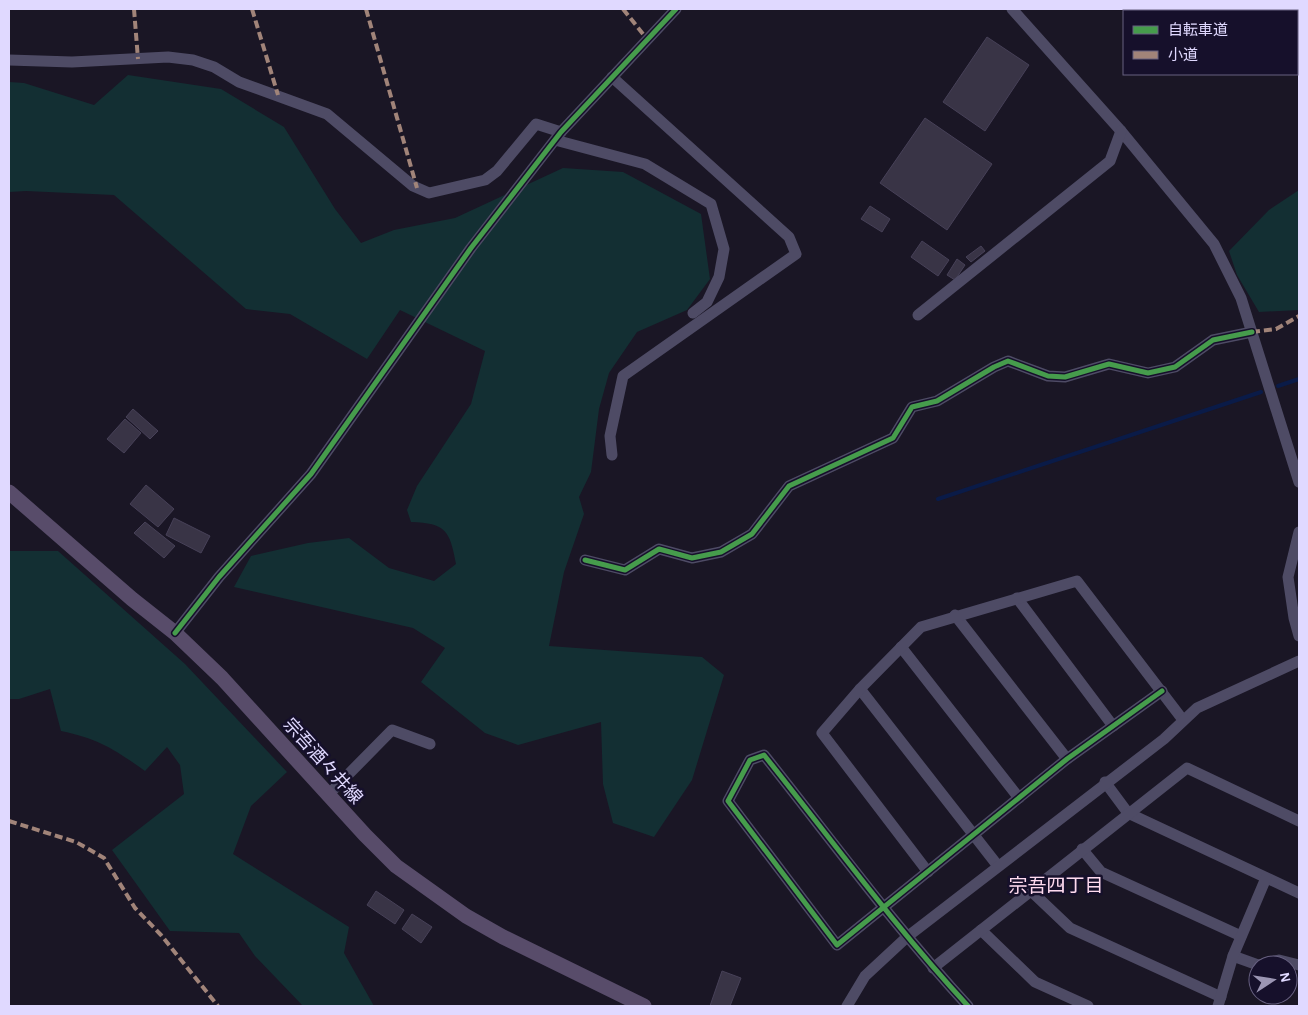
<svg xmlns="http://www.w3.org/2000/svg" width="1308" height="1015" font-family="'Alegreya Sans','Noto Sans JP',sans-serif">
<style>
.green{fill:#132f33}
.lines{fill:none;stroke-linecap:round;stroke-linejoin:round}
.stream{stroke:#0a1b48;stroke-width:4}
.building{fill:#393446;stroke:#474158}
.minor{stroke:#4e4b65;stroke-width:11}
.major{stroke:#584c6a;stroke-width:15}
.quiet{stroke:#a18479;stroke-width:4;stroke-dasharray:8 4;stroke-linecap:butt}
.cycleway-casing{stroke:#16102b;stroke-width:8}
.cycleway{stroke:#469c4c;stroke-width:5}
.labels{text-anchor:middle;stroke-width:5;stroke-linejoin:round;paint-order:stroke}
.street-label{font-size:18px;fill:#e0d9ff;stroke:#16102b}
.neighbourhood-label{font-size:19px;fill:#ffdbef;stroke:#16102b}
</style>
<rect width="100%" height="100%" fill="#1a1625"/>
<g class="green">
<path d="M128 75 221 89 284 127 335 209 361 243 394 230 455 218 563 168 623 172 701 214 710 279 687 310 637 332 609 373 599 409 591 472 579 497 584 514 564 572 549 646 702 657 724 675 692 780 654 837 613 823 603 784 601 722 518 745 485 733 421 682 445 648 413 628 234 587 251 556 308 543 349 538 389 568 434 581 456 564C450 531 446 523 411 522L407 510 417 486 471 404 485 351 400 310 367 359 290 314 246 309 114 195 26 191 9 192V82L24 83 94 105Z"/>
<polygon points="1299,190 1299,310 1259,312 1237,275 1229,251 1269,210"/>
<path d="M9 551H58L185 664 287 772 251 806 233 854 349 927 344 953 374 1006H303L255 956 239 933 170 931 112 850 184 794 180 765 167 747 145 771C114 749 99 739 61 731L50 689 19 699H9Z"/>
</g>
<g class="lines">
<g class="stream">
<polyline points="1278,386 1299,379"/>
<polyline points="938,499 1261,392"/>
</g>
</g>
<g class="building">
<polygon points="987,37 1029,65 985,131 943,102"/>
<polygon points="925,118 992,164 947,230 880,183"/>
<polygon points="870,206 890,219 882,232 861,219"/>
<polygon points="922,241 949,260 938,276 911,257"/>
<polygon points="981,246 985,251 971,262 966,257"/>
<polygon points="957,259 965,265 955,280 947,275"/>
<polygon points="133,409 158,431 150,439 126,417"/>
<polygon points="125,419 141,433 124,453 107,439"/>
<polygon points="146,485 174,509 158,527 130,504"/>
<polygon points="174,518 210,536 201,553 166,535"/>
<polygon points="145,522 175,546 164,558 134,533"/>
<polygon points="376,891 404,910 395,924 367,905"/>
<polygon points="412,914 432,927 421,943 402,929"/>
<polygon points="722,971 741,978 730,1006 710,1006"/>
</g>
<g class="lines">
<g class="minor">
<polyline points="1012,9 1121,131 1214,244 1241,298 1299,482"/>
<polyline points="9,60 72,62 168,57 193,60 214,67 239,82 327,114 413,186 429,193 485,180 497,171 536,124 561,132"/>
<polyline points="555,140 645,164 711,204 724,249 719,277 707,302 693,313"/>
<polyline points="918,315 1110,161 1121,131"/>
<polyline points="612,455 610,436 623,376 796,254 789,237 612,77"/>
<polyline points="1299,532 1288,577 1294,618 1299,636"/>
<polyline points="585,560 625,570 659,549 692,558 721,552 752,534 789,486 893,438 912,407 937,401 994,367 1008,361 1048,376 1065,377 1109,364 1148,373 1175,367 1213,340 1252,332"/>
<polyline points="1017,598 1113,726"/>
<polyline points="955,615 1067,759"/>
<polyline points="175,633 219,577 311,474 471,248 561,132 676,9"/>
<polyline points="901,647 1019,798"/>
<polyline points="860,689 998,866"/>
<polyline points="1105,782 1128,813 1299,893"/>
<polyline points="329,794 392,730 430,744"/>
<polyline points="1082,849 1101,872 1241,936"/>
<polyline points="928,872 822,733 860,689 921,627 1077,581 1183,720"/>
<polyline points="1030,890 1070,928 1221,997"/>
<polyline points="981,930 1035,982 1088,1006"/>
<polyline points="1233,956 1258,965"/>
<polyline points="1259,965 1279,960 1299,965"/>
<polyline points="933,968 1187,768 1299,821"/>
<polyline points="847,1006 865,976 907,937 1164,739 1197,708 1299,661"/>
<path d="M968 1006C895 927 831 839 764 755L750 760 728 801 837 945 1067 759 1162 691"/>
<polyline points="1218,1006 1233,956 1266,878"/>
</g>
<polyline class="major" points="9,492 132,599 175,633 222,678 365,835 396,866 466,916 503,937 644,1006"/>
<g class="quiet">
<polyline points="134,9 138,59"/>
<polyline points="252,9 278,95"/>
<polyline points="366,9 417,188"/>
<polyline points="623,9 647,39"/>
<polyline points="1252,332 1276,329 1299,316"/>
<polyline points="9,821 76,842 104,858 135,908 161,935 218,1006"/>
</g>
<defs>
<g id="cycleway">
<polyline points="585,560 625,570 659,549 692,558 721,552 752,534 789,486 893,438 912,407 937,401 994,367 1008,361 1048,376 1065,377 1109,364 1148,373 1175,367 1213,340 1252,332"/>
<polyline points="175,633 219,577 311,474 471,248 561,132 676,9"/>
<path d="M968 1006C895 927 831 839 764 755L750 760 728 801 837 945 1067 759 1162 691"/>
</g>
</defs>
<use href="#cycleway" class="cycleway-casing"/>
<use href="#cycleway" class="cycleway"/>
</g>
<g class="labels">
<g class="street-label">
<text transform="translate(323 761) rotate(48)" y="6">宗吾酒々井線</text>
</g>
<g class="neighbourhood-label">
<text x="1056" y="892">宗吾四丁目</text>
</g>
</g>
<rect width="1308" height="1015" fill="none" stroke="#e0d9ff" stroke-width="20"/>
<rect x="1123" y="10" width="175" height="65" fill="#16102b" stroke="#676080"/>
<rect x="1133" y="26" width="25" height="8" fill="#469c4c" stroke="#676080"/>
<text x="1168" y="35" font-size="15" fill="#e0d9ff">自転車道</text>
<rect x="1133" y="51" width="25" height="8" fill="#a18479" stroke="#676080"/>
<text x="1168" y="60" font-size="15" fill="#e0d9ff">小道</text>
<g transform="translate(1273 980) rotate(78)"><circle r="24" fill="#16102b" stroke="#676080"/>
<path d="M0-4L9 19L0 12L-9 19Z" fill="#9b95b3"/>
<text y="-8" font-size="14" font-weight="bold" text-anchor="middle" fill="#e0d9ff">N</text>
</g>
</svg>
